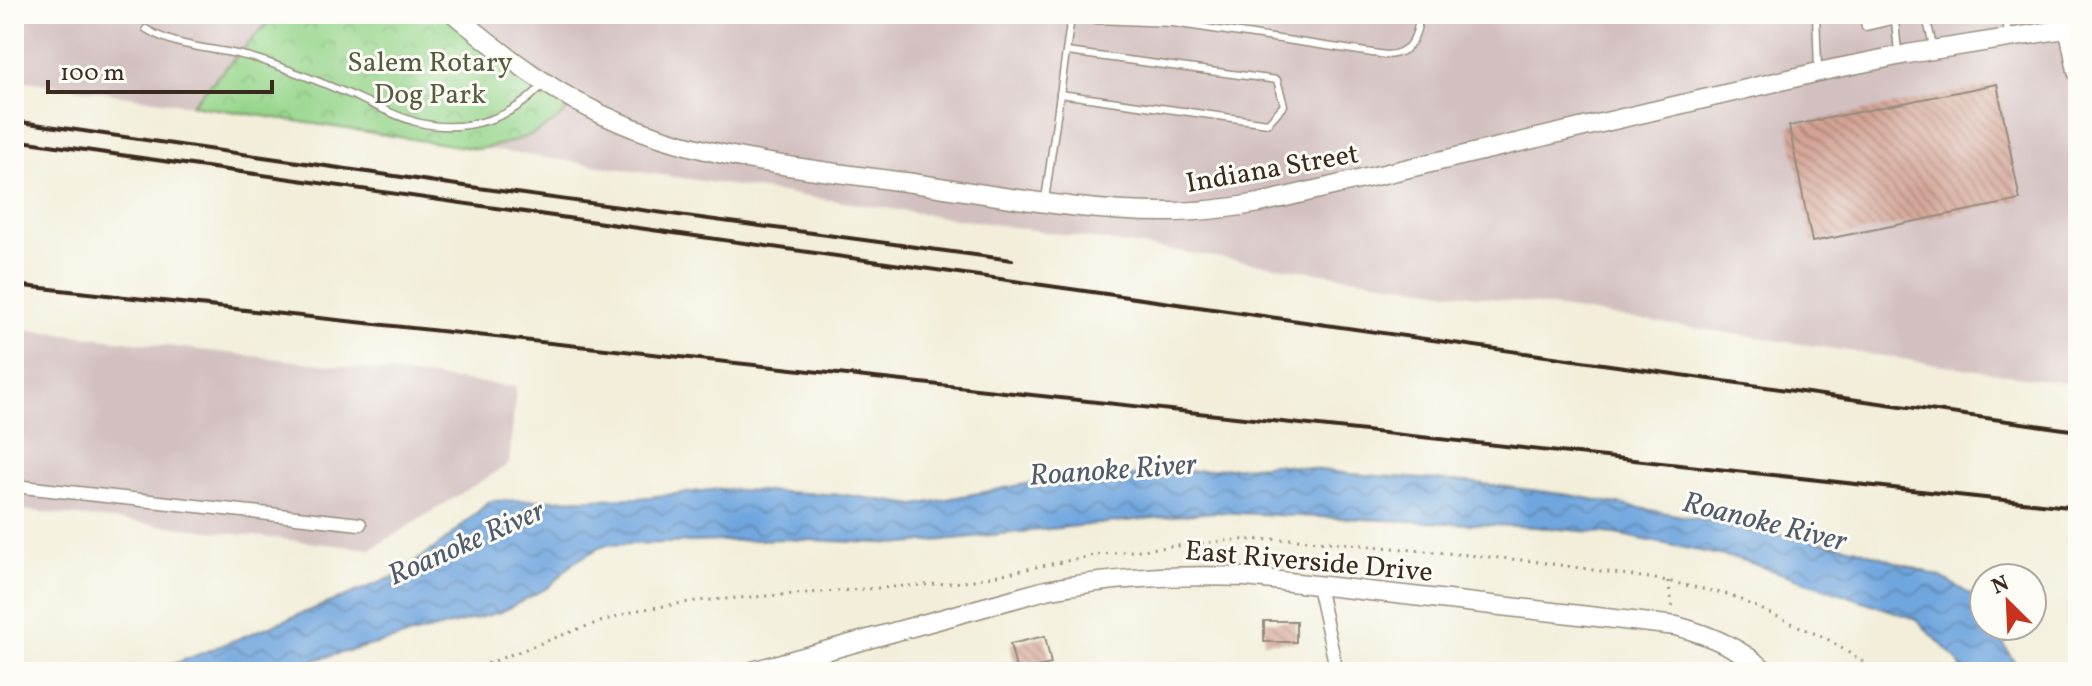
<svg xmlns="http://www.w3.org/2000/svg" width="2092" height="686" font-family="Vollkorn,serif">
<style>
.industrial{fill:#d2bfbf}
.park{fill:url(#park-crowns);stroke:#688054;stroke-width:2}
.water{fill:url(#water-waves);stroke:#56687e;stroke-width:2}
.building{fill:url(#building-back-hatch)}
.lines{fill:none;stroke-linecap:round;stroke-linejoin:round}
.lane-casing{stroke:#968c7c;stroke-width:9}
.street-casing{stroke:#968c7c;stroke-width:15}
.secondary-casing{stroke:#968c7c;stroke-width:21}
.primary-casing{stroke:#968c7c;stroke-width:23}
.path{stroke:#968c7c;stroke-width:3;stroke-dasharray:2 6;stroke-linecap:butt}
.lane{stroke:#fff;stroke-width:6}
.street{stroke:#fff;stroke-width:12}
.secondary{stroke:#fff;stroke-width:18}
.primary{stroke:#fff;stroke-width:20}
.rail{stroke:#3b2a1e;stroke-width:4}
.labels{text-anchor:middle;stroke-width:6;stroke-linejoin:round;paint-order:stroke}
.park-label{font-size:28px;fill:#565d3f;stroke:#fdfcf7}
.street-label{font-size:28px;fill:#3b2a1e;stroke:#fdfcf7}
.water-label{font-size:30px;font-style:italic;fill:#505c6b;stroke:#fdfcf7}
</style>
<defs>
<pattern id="park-crowns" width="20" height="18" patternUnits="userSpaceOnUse" patternTransform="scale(2)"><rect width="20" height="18" fill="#96d58b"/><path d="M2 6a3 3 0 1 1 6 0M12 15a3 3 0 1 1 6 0" fill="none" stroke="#82b778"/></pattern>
<pattern id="water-waves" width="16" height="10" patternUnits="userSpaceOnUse" patternTransform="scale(2)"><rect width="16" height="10" fill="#70a6de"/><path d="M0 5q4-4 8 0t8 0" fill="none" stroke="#5d87b3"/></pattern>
<pattern id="building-back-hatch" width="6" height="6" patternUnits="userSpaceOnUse" patternTransform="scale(2)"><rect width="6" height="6" fill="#d3a395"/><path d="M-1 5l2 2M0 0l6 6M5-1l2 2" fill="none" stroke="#ac8579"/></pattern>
</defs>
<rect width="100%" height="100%" fill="#fdfcf7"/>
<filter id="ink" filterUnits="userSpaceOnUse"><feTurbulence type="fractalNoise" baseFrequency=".0125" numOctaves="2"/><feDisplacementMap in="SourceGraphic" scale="16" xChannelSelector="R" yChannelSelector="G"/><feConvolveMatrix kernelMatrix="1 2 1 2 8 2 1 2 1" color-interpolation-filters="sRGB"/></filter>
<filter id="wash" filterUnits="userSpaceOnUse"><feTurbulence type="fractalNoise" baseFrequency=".006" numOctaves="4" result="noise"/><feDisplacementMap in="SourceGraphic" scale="32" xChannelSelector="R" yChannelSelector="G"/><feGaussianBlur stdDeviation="1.8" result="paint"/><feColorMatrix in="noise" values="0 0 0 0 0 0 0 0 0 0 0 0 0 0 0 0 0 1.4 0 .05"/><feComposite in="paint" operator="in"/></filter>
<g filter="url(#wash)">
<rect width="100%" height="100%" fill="#f2eeda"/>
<g class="industrial">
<polygon points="14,14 2060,14 2078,118 2078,385 14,79"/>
<polygon points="14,328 516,387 509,464 371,549 14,509"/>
</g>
<path class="park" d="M276 14H455L575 101C555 131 512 144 477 149L191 105Z"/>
<polygon class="water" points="1275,464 1351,474 1468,482 1570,495 1854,548 1941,577 1976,598 1984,611 1984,626 1993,626 2020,672 1963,672 1957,660 1916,619 1739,559 1616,534 1535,527 1213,512 905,544 783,539 604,545 573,563 549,587 501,612 318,659 284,672 154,672 396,576 447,539 490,501 639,498 720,489 846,495 916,505 1036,482 1123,477"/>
<g id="blocks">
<g class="building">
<polygon points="1997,84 2020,200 1812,242 1789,126"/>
<rect x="1264" y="621" width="32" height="21"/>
<polygon points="1045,636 1051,664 1017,672 1010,644"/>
</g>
</g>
</g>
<g filter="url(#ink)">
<use href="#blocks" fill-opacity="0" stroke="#968c7c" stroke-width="2"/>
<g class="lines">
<defs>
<g id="lane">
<path d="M1044 14 1096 20 1173 23 1386 55C1412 54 1417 36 1420 14"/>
<polyline points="1816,14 1818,68"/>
<polyline points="1863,14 1865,27 1895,20 1898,53"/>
<polyline points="1925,14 1933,45"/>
<polyline points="2004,14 2009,34"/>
<path d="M146 29C180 50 219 47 257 59 290 69 322 83 354 96 374 105 395 116 416 122 462 134 513 120 544 83"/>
<polyline points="1060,94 1268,123 1284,105 1277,80 1067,52"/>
<polyline points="1045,200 1071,17"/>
</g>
<g id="street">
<polyline points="14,486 360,524"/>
<polyline points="1318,586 1337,672"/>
</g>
<g id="secondary">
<path d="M454 14C506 57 558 97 621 123 710 160 810 169 905 182 992 194 1082 213 1170 212 1200 212 1230 208 1260 203L1823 71 1907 54 2078 27"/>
<path d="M749 672 1046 590C1115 577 1176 575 1246 577L1676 626C1710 635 1741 648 1767 672"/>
</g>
<polyline id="primary" points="2067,14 2078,71"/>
</defs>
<use href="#lane" class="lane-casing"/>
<use href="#street" class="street-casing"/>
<use href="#secondary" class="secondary-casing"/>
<use href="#primary" class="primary-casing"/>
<g class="path">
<polyline points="1668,581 1673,609"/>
<polyline points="465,672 581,628 638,610 696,601 964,582 1095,555 1231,540 1297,539 1532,561 1662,580 1730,595 1829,640 1878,672"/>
</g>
<use href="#lane" class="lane"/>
<use href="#street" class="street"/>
<use href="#secondary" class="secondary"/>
<use href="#primary" class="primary"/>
<g class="rail">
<polyline points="14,121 464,186 1012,260"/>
<polyline points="14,140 2078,431"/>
<polyline points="14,285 2078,508"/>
</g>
</g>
</g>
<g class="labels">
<g class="park-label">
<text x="430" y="71">Salem Rotary<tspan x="430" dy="32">Dog Park</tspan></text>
</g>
<g class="street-label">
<text transform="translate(1272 167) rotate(-10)" y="10">Indiana Street</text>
<text transform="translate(1309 560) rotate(5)" y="10">East Riverside Drive</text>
</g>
<g class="water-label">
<text transform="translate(1113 469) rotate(-4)" y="10">Roanoke River</text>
<text transform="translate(1765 521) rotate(14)" y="10">Roanoke River</text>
<text transform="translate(466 542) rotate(-24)" y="10">Roanoke River</text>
</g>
</g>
<rect width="2092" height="686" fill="none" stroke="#fdfcf7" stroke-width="48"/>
<g transform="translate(2008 602) rotate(336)"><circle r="38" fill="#fdfcf7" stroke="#afa8a0" stroke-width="2"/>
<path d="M0-6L14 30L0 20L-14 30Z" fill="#c8321e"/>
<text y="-12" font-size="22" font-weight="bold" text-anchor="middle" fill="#3b2a1e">N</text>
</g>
<path d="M48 80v12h224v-12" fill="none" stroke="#3b2a1e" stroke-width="4"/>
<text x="60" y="80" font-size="24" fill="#3b2a1e" stroke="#fdfcf7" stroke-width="6" paint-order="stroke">100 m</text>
</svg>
